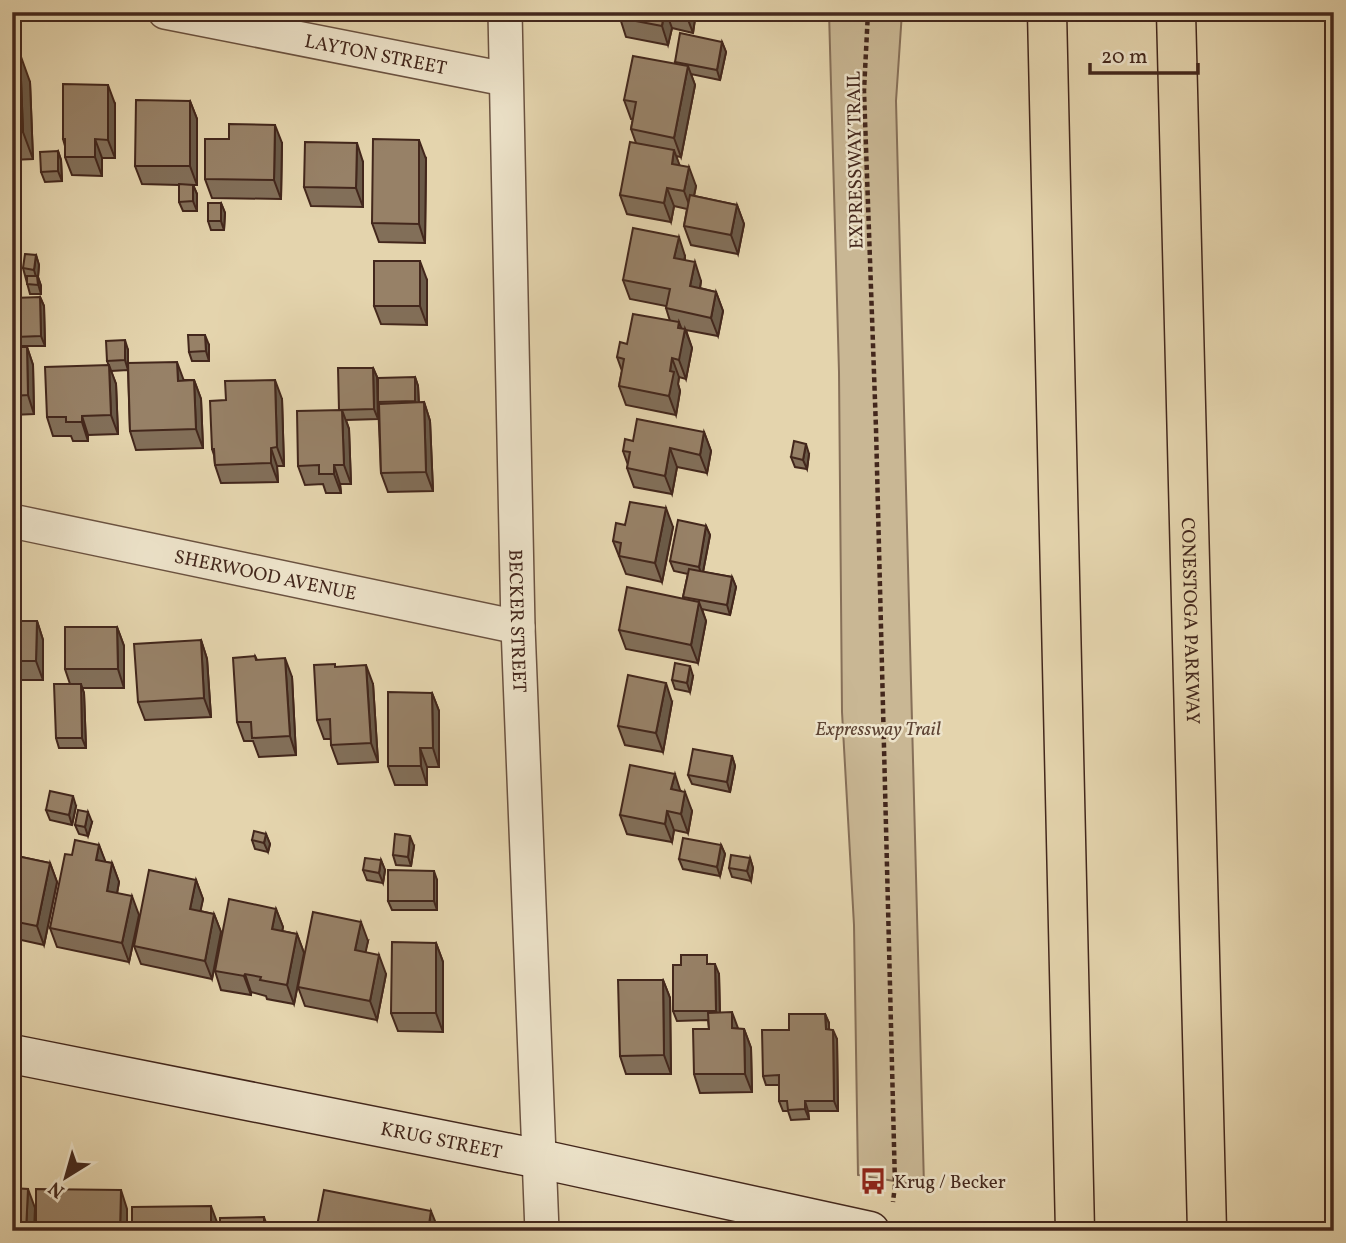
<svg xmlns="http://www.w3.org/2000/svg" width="1346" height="1243" font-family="Vollkorn,serif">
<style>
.green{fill:#c9b794;stroke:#866f58;stroke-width:2}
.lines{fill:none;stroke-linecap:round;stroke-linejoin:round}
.street-casing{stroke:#6b5240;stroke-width:36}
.secondary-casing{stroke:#43271c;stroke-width:41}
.highway-casing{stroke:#43271c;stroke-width:41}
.path{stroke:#43271c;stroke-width:4.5;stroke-dasharray:5 3.5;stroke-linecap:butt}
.street{stroke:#ede3ca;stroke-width:33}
.secondary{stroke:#ede3ca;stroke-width:38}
.highway{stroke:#e4d4ad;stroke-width:38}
.wall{fill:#826f59;stroke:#43271c;stroke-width:2}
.shaded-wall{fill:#6a5a48;stroke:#43271c;stroke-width:2}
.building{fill:#978167;stroke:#43271c;stroke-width:2}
.labels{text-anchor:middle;stroke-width:5;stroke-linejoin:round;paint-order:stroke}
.street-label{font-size:19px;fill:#43271c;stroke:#ede3ca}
.park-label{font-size:19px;font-style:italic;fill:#5e4434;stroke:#ede3ca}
.poi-label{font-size:19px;fill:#43271c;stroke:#ede3ca;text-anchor:start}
</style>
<rect width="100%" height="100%" fill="#e4d4ad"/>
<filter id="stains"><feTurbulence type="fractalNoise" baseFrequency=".00286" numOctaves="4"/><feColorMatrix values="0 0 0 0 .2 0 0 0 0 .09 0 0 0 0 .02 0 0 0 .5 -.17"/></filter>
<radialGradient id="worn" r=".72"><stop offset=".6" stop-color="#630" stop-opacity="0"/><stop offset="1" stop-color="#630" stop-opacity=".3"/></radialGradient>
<polygon class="green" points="829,12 902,12 896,101 924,1186 858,1175 854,925 842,712 839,372"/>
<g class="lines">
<defs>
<g id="street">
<path id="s1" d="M165 12 505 79"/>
<path id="s2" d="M505 12 518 627 542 1231"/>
<path id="s3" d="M12 521 518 627"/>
</g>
<g id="secondary">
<path id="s4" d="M12 1054 540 1159 870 1231"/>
</g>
<g id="highway">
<polyline points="1047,12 1075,1231"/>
<path id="s5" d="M1176 12 1207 1231"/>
</g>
</defs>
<use href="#street" class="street-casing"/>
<use href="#secondary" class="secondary-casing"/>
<use href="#highway" class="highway-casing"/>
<polyline class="path" points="868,12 864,91 876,429 895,1185 893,1202"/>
<use href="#street" class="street"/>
<use href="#secondary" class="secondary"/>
<use href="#highway" class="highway"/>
</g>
<g class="wall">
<polygon points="621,12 696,12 693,33 672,28 668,45 626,37 620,18"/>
<polygon points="722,42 726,52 720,80 691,74 695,85 681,157 676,156 679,165 696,186 694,196 737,205 744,224 738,254 691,245 684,226 687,209 674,206 671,222 627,214 620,195 636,143 631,129 633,119 631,119 624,100 676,64 675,62"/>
<polygon points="12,55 30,82 33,159 12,160"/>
<polygon points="190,101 197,119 197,185 193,185 197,194 197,211 183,211 179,202 179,185 142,184 135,166"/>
<polygon points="115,104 115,158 102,158 102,176 72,175 65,157 65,146 63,139"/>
<polygon points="229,139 282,143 281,199 212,198 205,179"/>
<polygon points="58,151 61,160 62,181 45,182 41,172"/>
<polygon points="426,159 425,243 379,242 372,223"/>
<polygon points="363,162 363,207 311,206 304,187"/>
<polygon points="221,203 225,213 224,230 211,230 208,221"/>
<polygon points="36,255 39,265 38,277 41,286 41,294 30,294 23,268"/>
<polygon points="685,256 685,260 701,281 700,288 716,292 723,311 718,336 686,330 692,348 686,379 679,377 678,384 680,391 676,415 626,405 619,386 622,371 617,357 627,344 670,321 666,308 666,306 630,299 623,280"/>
<polygon points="427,280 427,325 381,324 374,306"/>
<polygon points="40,297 44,306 45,346 18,346 15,337"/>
<polygon points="209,345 209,361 192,361 189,352"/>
<polygon points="12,347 27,347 33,365 34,414 12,415"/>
<polygon points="128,350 128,363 184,380 194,380 201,399 203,448 136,450 130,431 128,370 111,371 116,384 118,434 88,435 88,441 73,441 71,436 53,436 47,417 109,366 107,361"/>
<polygon points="373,368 377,377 378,419 346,420 349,429 351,484 340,484 341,493 326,493 323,484 305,485 298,466 339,410"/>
<polygon points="415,377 418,386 419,403 424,402 430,421 433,491 388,492 381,473 378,402"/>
<polygon points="282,399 284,466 277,466 278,482 221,483 215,465 214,455 212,449 226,400"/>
<polygon points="704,432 711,451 707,473 677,467 672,494 634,487 627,468 628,465 623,451 633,441"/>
<polygon points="809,454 807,469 795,467 791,457"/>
<polygon points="625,525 673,527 662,582 626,574 613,541"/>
<polygon points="706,526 710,535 703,572 732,577 736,587 730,615 702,609 706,621 698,663 626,649 619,630 684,599 683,597 688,574 674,571 670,561"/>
<polygon points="12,621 37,621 43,640 43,680 12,680"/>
<polygon points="117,627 124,646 124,688 82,688 84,693 86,748 59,748 56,738 70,684 65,669"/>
<polygon points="201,640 207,659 211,717 145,720 138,702"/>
<polygon points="255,656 257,660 292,677 296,755 259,757 253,741 244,741 237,722"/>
<polygon points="336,667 373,684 378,762 338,764 331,745 331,739 324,739 317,720"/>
<polygon points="693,676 690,692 675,689 672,680"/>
<polygon points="432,693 439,711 439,767 427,767 427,785 395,785 388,766"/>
<polygon points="672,702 663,752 625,745 618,726"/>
<polygon points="732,756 735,766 730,792 692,784 688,775"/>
<polygon points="681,791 692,811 688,833 674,830 672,842 627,834 620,815"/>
<polygon points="76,806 72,825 50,820 46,810"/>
<polygon points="92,822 88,836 79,834 75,825"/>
<polygon points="266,834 270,844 268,852 255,849 252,840"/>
<polygon points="99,845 105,862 112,863 119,882 117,893 139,915 129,962 57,947 50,928 72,855"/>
<polygon points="721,845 725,854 720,876 683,869 679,859"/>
<polygon points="414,846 411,866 396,865 393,855"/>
<polygon points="12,855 50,863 57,882 44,945 12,938"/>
<polygon points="750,858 753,868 751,881 732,877 729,868"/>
<polygon points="381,860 385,870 383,883 367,880 363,870"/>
<polygon points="196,880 203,899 200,911 214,914 221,932 212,979 141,964 134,946"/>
<polygon points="437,880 437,910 392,910 388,901"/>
<polygon points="276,909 283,927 282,931 297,934 304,953 294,1004 267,999 266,996 251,992 251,995 221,990 215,971"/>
<polygon points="368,941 365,952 386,974 377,1020 305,1006 298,987"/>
<polygon points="436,943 443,962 443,1032 398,1031 391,1013"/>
<polygon points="710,964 719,974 720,1013 738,1029 744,1029 751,1048 752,1092 700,1093 694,1074 709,1029 708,1020 677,1021 673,1011"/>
<polygon points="663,980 670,998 671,1074 626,1074 620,1056"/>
<polygon points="825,1014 829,1023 829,1029 837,1039 838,1111 808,1111 809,1119 791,1120 788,1111 783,1111 779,1101 779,1085 766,1085 763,1076 789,1030"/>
</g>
<g class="shaded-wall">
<polygon points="664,12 666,12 672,28 668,45 662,26"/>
<polygon points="686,12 696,12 693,33 686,14"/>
<polygon points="722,42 726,52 720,80 717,70"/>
<polygon points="20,54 30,82 33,159 23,132"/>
<polygon points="688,66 695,85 681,157 674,138"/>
<polygon points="108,85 115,104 115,158 108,140"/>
<polygon points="190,101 197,119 197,185 190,166"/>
<polygon points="275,125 282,143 281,199 274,180"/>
<polygon points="95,139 102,158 102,176 95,157"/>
<polygon points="419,140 426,159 425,243 419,224"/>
<polygon points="357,143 363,162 363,207 356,188"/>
<polygon points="674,150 681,169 672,164"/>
<polygon points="58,151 61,160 62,181 58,171"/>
<polygon points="689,167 696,186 691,210 684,191"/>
<polygon points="193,185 197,194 197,211 193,201"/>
<polygon points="667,188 674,206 671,222 664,203"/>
<polygon points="221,203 225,213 224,230 221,221"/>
<polygon points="737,205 744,224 738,254 731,235"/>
<polygon points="679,237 685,256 681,277 674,258"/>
<polygon points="36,255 39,265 38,277 41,286 41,294 34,270"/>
<polygon points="420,261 427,280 427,325 420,306"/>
<polygon points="695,262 701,281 697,305 690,286"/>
<polygon points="716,292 723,311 718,336 711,318"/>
<polygon points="40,297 44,306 45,346 41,336"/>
<polygon points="679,322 684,335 685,329 692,348 686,379 679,360 678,328"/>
<polygon points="205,335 209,345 209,361 206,351"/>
<polygon points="125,340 128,350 128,370 125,360"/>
<polygon points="27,347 33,365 34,414 28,395"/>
<polygon points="672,358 679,377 678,384 680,391 676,415 669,396 670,371"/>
<polygon points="177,362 184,381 178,381"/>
<polygon points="109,365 116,384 118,434 111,415"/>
<polygon points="373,368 377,377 378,419 374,409"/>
<polygon points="415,377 418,386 419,410 415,401"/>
<polygon points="194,380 201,399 203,448 196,429"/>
<polygon points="275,380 282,399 284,466 277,447"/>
<polygon points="424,402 430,421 433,491 426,472"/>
<polygon points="342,410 349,429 351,484 344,465"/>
<polygon points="82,416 88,435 88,441 82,422"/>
<polygon points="704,432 711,451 707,473 700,455"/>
<polygon points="806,444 809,454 807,469 803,460"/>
<polygon points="271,448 277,466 278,482 271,463"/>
<polygon points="670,448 677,467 672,494 665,476"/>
<polygon points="334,465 340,484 341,493 334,474"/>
<polygon points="666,508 673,527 662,582 655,563"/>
<polygon points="706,526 710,535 702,577 699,567"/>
<polygon points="732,577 736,587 730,615 727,605"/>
<polygon points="699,602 706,621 698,663 691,645"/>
<polygon points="37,621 43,640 43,680 36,661"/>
<polygon points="117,627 124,646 124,688 118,669"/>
<polygon points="201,640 207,659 211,717 204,698"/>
<polygon points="285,658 292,677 296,755 290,736"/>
<polygon points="366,665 373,684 378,762 371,743"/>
<polygon points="690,666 693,676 690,692 687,683"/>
<polygon points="666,683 672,702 663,752 656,733"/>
<polygon points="81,684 84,693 86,748 82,738"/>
<polygon points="432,693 439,711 439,767 433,748"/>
<polygon points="420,748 427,767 427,785 421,766"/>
<polygon points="732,756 735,766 730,792 727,782"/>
<polygon points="675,774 681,793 671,789"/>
<polygon points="685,792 692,811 688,833 681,814"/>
<polygon points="73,796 76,806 72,825 69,815"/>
<polygon points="667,811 674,830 672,842 665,824"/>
<polygon points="88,812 92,822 88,836 85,827"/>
<polygon points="266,834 270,844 268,852 264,843"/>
<polygon points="410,836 414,846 411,866 408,857"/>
<polygon points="99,845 106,863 96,860"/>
<polygon points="721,845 725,854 720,876 717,867"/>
<polygon points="750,858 753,868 751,881 747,871"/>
<polygon points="381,860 385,870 383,883 379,873"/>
<polygon points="50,863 57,882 44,945 37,926"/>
<polygon points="112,863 119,882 114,910 107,891"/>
<polygon points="434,871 437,880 437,910 434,901"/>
<polygon points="196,880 203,899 197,928 190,909"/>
<polygon points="132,896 139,915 129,962 122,943"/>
<polygon points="276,909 283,927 279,948 272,929"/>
<polygon points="214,914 221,932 212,979 205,961"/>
<polygon points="361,922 368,941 362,969 355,950"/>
<polygon points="297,934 304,953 294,1004 287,985"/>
<polygon points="436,943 443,962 443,1032 436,1013"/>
<polygon points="379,955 386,974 377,1020 370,1001"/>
<polygon points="715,964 719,974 720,1020 716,1011"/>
<polygon points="245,974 251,992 251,995 244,976"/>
<polygon points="663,980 670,998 671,1074 664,1055"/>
<polygon points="732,1012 739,1031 732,1028"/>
<polygon points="825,1014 829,1023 829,1039 826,1029"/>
<polygon points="744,1029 751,1048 752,1092 745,1074"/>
<polygon points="833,1030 837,1039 838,1111 834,1101"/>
<polygon points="805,1101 808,1111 809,1119 805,1109"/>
<polygon points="28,1189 35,1208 34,1231 26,1231"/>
<polygon points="121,1190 127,1209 127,1231 120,1231"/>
<polygon points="211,1206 218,1225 218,1231 211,1231"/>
<polygon points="431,1211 439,1231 428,1231"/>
<polygon points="264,1217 269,1231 264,1231"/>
</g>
<g class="building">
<polygon points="621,12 664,12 662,26 620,18"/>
<polygon points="680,33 722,42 717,70 675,62"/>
<polygon points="20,54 23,132 12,132 12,55"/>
<polygon points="633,56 688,66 674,138 631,129 636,102 624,100"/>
<polygon points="63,84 108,85 108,140 95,139 95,157 65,157 65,139 63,139"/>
<polygon points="136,100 190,101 190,166 135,166"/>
<polygon points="229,124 275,125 274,180 205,179 205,139 229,139"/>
<polygon points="373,139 419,140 419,224 372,223"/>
<polygon points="305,142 357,143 356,188 304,187"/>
<polygon points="630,142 674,150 672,164 689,167 684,191 667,188 664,203 620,195"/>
<polygon points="58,151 58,171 41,172 40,152"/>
<polygon points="179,184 193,185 193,201 179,202"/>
<polygon points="690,195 737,205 731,235 684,226"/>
<rect x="208" y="203" width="13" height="18"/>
<polygon points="633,228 679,237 674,258 695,262 690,286 716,292 711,318 666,308 670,289 623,280"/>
<polygon points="25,254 36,255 34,270 23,268"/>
<rect x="374" y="261" width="46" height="45"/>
<polygon points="27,276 37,276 38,285 27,284"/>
<polygon points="40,297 41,336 15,337 14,298"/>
<polygon points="633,314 679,322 678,328 685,329 679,360 672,358 670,371 674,372 669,396 619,386 624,359 617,357 620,342 627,344"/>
<polygon points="188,335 205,335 206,351 189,352"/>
<polygon points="125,340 125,360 107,361 106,341"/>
<polygon points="12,347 27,347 28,395 12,396"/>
<polygon points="177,362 178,381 194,380 196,429 130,431 128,363"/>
<polygon points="109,365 111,415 82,416 82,422 66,422 66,417 47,417 45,367"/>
<polygon points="338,368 373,368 374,409 339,410"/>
<polygon points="415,377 415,401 378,402 378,378"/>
<polygon points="275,380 277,447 271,448 271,463 215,465 214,449 212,449 210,401 226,400 225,381"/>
<polygon points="424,402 426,472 381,473 379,404"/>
<polygon points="342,410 344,465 334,465 334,474 319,474 319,465 298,466 297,411"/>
<polygon points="637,419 704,432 700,455 670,448 665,476 627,468 630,452 623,451 625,439 633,441"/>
<polygon points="794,441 806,444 803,460 791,457"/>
<polygon points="630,502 666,508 655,563 619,556 621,543 613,541 616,523 625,525"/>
<polygon points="678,520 706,526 699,567 670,561"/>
<polygon points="689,569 732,577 727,605 683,597"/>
<polygon points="627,587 699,602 691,645 619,630"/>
<polygon points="12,621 37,621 36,661 12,661"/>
<polygon points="65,627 117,627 118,669 65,669"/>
<polygon points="201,640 204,698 138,702 134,644"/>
<polygon points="255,656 256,660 285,658 290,736 252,738 251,722 237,722 233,658"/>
<polygon points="675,663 690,666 687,683 672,680"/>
<polygon points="335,664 335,667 366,665 371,743 331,745 330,719 317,720 314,665"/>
<polygon points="628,675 666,683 656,733 618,726"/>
<polygon points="54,684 81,684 82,738 56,738"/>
<polygon points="388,692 432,693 433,748 420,748 421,766 388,766"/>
<polygon points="693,749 732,756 727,782 688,775"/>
<polygon points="630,765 675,774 671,789 685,792 681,814 667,811 665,824 620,815"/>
<polygon points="50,791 73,796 69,815 46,810"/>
<polygon points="78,810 88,812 85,827 75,825"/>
<polygon points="254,831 266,834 264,843 252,840"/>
<polygon points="395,834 410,836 408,857 393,855"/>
<polygon points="683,838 721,845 717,867 679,859"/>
<polygon points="75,840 99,845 96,860 112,863 107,891 132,896 122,943 50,928 65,854 72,855"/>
<polygon points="12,855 50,863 37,926 12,921"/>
<polygon points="731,855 750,858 747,871 729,868"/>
<polygon points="365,858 381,860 379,873 363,870"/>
<polygon points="149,870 196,880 190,909 214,914 205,961 134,946"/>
<polygon points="388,870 434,871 434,901 388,901"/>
<polygon points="229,899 276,909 272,929 297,934 287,985 260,980 261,977 245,974 244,976 215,971"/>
<polygon points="313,912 361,922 355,950 379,955 370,1001 298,987"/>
<polygon points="392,942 436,943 436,1013 391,1013"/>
<polygon points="681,955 707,955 707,964 715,964 716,1011 673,1011 673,965 681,965"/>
<polygon points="618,980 663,980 664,1055 620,1056"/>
<polygon points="732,1012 732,1028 744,1029 745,1074 694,1074 693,1029 709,1029 708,1013"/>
<polygon points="789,1014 825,1014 826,1029 833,1030 834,1101 805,1101 805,1109 788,1110 787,1101 779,1101 779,1075 763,1076 762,1030 789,1030"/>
<polygon points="12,1188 28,1189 26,1231 12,1231"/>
<polygon points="36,1189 121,1190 120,1231 36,1231"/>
<polygon points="324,1190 431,1211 428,1231 316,1231"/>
<polygon points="211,1206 211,1231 132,1231 132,1207"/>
<polygon points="264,1217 264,1231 220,1231 220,1218"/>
</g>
<defs>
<symbol id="bus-bare" viewBox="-9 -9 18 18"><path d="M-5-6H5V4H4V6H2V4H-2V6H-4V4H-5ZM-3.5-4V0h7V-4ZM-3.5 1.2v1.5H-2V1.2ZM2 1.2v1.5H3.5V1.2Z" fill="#8f2418" stroke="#ede3ca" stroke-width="2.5" paint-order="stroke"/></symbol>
</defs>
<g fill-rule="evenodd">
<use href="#bus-bare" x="854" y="1162" width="38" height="38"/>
</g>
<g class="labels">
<g class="street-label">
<text dy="7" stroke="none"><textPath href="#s1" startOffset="215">LAYTON STREET</textPath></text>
<text transform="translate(854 160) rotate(-91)" y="7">EXPRESSWAY TRAIL</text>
<text dy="7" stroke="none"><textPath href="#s3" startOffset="259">SHERWOOD AVENUE</textPath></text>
<text dy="7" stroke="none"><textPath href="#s5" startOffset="609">CONESTOGA PARKWAY</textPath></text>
<text dy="7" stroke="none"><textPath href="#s2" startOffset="609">BECKER STREET</textPath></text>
<text dy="7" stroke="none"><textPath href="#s4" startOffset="438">KRUG STREET</textPath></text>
</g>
<g class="park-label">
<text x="878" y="735">Expressway Trail</text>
</g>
<g class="poi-label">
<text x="894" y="1188">Krug / Becker</text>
</g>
</g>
<rect width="1346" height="1243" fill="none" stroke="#e4d4ad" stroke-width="42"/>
<rect x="14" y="14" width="1318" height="1215" fill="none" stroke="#43271c" stroke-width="3.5"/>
<rect x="21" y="21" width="1304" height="1201" fill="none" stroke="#43271c" stroke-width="2"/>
<g transform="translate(66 1177) rotate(217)" stroke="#ede3ca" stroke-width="5" paint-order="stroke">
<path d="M0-5L12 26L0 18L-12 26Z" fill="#43271c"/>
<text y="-10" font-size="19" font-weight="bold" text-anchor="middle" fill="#43271c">N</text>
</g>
<path d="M1090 63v10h108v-10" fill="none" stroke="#43271c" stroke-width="3.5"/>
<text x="1101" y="63" font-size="21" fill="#43271c" stroke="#ede3ca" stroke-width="5" paint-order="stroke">20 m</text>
<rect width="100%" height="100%" filter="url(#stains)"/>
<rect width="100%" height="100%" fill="url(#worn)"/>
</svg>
